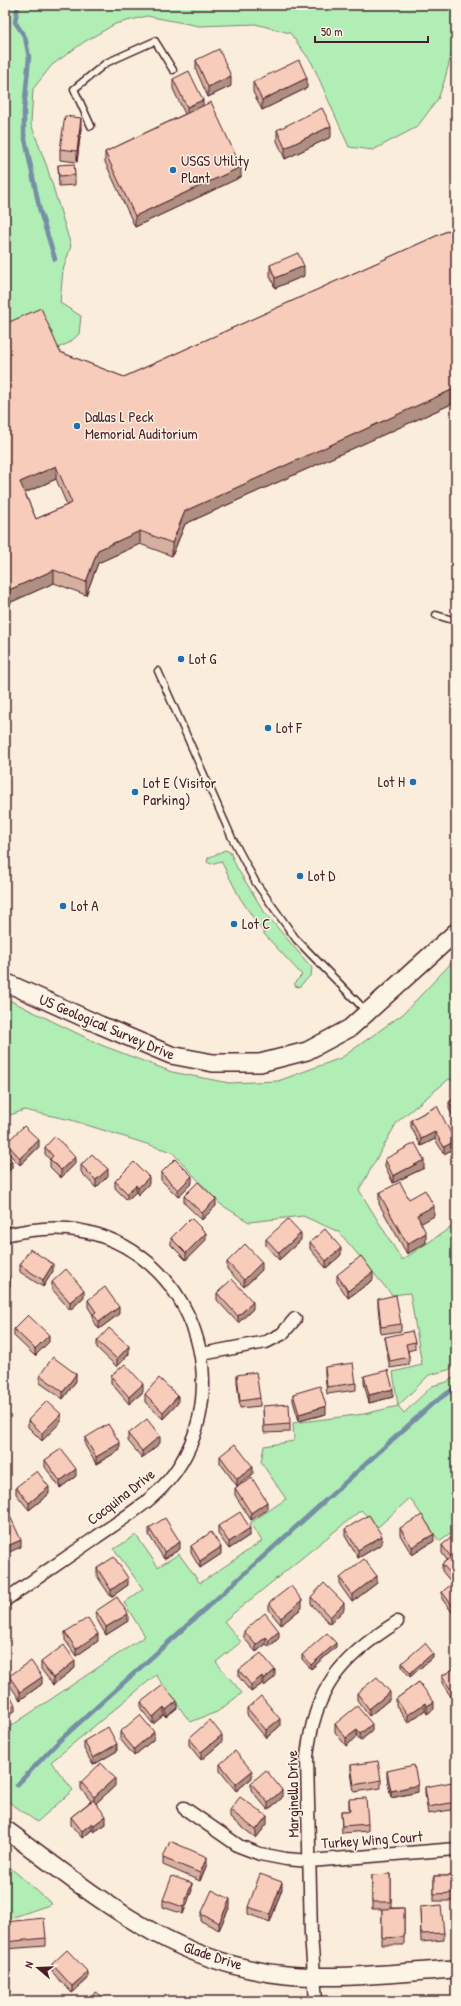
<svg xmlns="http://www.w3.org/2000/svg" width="461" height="2006" font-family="'Patrick Hand',sans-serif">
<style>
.green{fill:#b0eeb5;stroke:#7d8670}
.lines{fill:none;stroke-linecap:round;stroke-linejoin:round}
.stream{stroke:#768fa5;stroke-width:4.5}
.lane-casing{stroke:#4a1f2b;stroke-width:9}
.street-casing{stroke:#4a1f2b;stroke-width:15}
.secondary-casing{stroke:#4a1f2b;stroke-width:20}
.lane{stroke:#fcf5e5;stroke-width:6}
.street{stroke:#fcf5e5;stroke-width:12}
.secondary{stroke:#fcf5e5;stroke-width:17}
.wall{fill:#d5afa0;stroke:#4a1f2b;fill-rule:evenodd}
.shaded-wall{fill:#ae8f82;stroke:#4a1f2b}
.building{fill:#f8ccba;stroke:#4a1f2b;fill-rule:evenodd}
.poi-dot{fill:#1f6fb2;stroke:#fcf5e5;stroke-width:1.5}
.labels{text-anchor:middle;stroke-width:3;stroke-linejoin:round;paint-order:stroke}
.poi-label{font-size:15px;fill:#4a1f2b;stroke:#fcf5e5;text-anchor:start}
.street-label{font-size:15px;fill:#4a1f2b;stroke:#fcf5e5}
</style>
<rect width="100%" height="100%" fill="#fbeddc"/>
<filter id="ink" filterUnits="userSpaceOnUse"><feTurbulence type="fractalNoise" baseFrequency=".025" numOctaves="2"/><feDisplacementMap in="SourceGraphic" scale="8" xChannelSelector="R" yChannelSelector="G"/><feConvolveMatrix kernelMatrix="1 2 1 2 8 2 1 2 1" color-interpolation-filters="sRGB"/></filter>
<g filter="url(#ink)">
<g class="green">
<polygon points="5,5 456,5 456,37 444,82 438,99 417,127 373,150 349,147 312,63 290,33 255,24 199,26 147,16 115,24 84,42 52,65 33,89 31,124 47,167 71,246 63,270 60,303 81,316 79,334 69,343 53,350 5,337"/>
<polygon points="225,850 230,852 237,868 265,913 312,968 311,975 299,987 295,986 295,982 302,975 265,935 240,898 221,861 211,864 207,862 208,858"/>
<polygon points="456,958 456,1082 449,1079 397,1122 359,1190 402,1260 456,1224 456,1365 448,1370 429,1375 398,1406 404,1413 432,1386 447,1382 456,1376 456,1535 453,1531 439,1541 410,1498 378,1527 361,1510 224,1621 241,1642 216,1662 242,1693 217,1712 190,1722 156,1675 51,1762 73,1790 37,1822 5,1799 5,1730 145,1636 124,1603 143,1589 114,1549 136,1535 158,1567 179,1554 200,1583 262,1541 250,1523 286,1499 261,1462 264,1446 294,1441 293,1423 364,1414 398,1406 393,1372 422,1365 410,1293 392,1295 339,1232 303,1216 249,1222 220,1204 172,1152 71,1120 24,1110 5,1117 5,998 101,1045 172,1072 229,1083 278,1081 341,1058 403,1014"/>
<polygon points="5,1863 52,1904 5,1920"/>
</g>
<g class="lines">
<g class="stream">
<polyline points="18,5 15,22 25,37 29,57 24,110 24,134 40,211 55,259"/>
<polyline points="17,1785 58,1742 432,1404 456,1387"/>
</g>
<defs>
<g id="lane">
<polyline points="91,126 74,89 106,63 155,41 173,70"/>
<polyline points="436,615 456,621"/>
<polyline points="158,671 232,838 256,883 296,939 367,1012"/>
</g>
<g id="street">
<path d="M5 1235C26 1230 47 1227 68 1229 181 1240 237 1369 181 1463 161 1497 126 1516 95 1538 65 1559 35 1579 5 1600"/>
<polyline points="202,1354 266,1342 282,1334 295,1319"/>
<polyline points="184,1808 239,1846 260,1854 286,1859 310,1861 456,1849"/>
<path d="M316 2001 311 1935 307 1757C314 1689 340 1658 397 1622"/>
</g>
<g id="secondary">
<polyline points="5,982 100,1025 171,1055 213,1063 260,1063 307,1051 350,1028 456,932"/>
<path d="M5 1829C94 1894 170 1963 286 1975 343 1980 400 1972 456 1969"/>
</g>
</defs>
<use href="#lane" class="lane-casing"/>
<use href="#street" class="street-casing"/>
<use href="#secondary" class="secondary-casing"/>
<use href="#lane" class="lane"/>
<use href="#street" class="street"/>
<use href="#secondary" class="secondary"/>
</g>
<g class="wall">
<polygon points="196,60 231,86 208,97 196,70"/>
<polygon points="173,79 203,106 241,177 135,227 105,162 105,152 185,114 173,89"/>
<polygon points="253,82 307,88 262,110 253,92"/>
<polygon points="81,128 77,162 60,160 60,149"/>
<polygon points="277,130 331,137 285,159 277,141"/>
<polygon points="58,165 75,175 75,185 59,186"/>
<path d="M456 227V402L185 524 172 556 140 544 98 563 86 595 54 583 9 603 5 594V324L60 352 124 377ZM56 479 67 505 36 519 25 493Z"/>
<polygon points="270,265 304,276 275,288 270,276"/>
<polygon points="456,1098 456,1122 449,1109 449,1102"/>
<polygon points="437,1106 455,1148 444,1154 435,1139 421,1146 411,1127 411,1120"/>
<polygon points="6,1143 39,1147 20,1165 6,1151"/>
<polygon points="45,1147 75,1164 61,1178 50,1167 50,1160 45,1154"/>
<polygon points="385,1159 424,1168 393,1183 385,1166"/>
<polygon points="81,1165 108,1176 96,1188 81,1172"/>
<polygon points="161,1173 192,1183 178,1197 161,1180"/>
<polygon points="115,1181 149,1184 138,1195 136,1192 127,1200 115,1188"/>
<polygon points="379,1193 409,1199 434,1216 421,1223 426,1243 407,1254 379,1204"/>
<polygon points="184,1196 216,1206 202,1220 184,1203"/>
<polygon points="171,1238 206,1240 186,1260 171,1245"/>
<polygon points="266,1239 301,1240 279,1260 266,1246"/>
<polygon points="310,1242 341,1255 326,1268 310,1249"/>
<polygon points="227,1262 262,1270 244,1287 227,1269"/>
<polygon points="20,1265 53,1271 43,1287 20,1272"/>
<polygon points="337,1275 373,1280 348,1298 337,1282"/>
<polygon points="52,1282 84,1297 70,1310 52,1289"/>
<polygon points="217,1293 253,1309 238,1323 217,1300"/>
<polygon points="378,1299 401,1324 401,1331 381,1334 378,1306"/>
<polygon points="88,1300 119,1314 99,1329 93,1321 93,1315 88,1307"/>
<polygon points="14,1329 49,1342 35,1356 14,1336"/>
<polygon points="385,1337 415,1342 415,1349 408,1351 409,1357 409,1365 390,1368 385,1344"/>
<polygon points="97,1341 129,1354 117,1367 97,1348"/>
<polygon points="325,1367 356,1383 356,1390 327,1394 325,1374"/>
<polygon points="40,1375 76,1381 63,1399 40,1383"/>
<polygon points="237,1375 260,1398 260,1406 240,1408 237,1382"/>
<polygon points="111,1376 143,1392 129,1404 111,1383"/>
<polygon points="364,1376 393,1397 369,1403 364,1383"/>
<polygon points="145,1394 178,1403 163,1419 145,1402"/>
<polygon points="293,1394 326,1414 299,1421 293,1401"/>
<polygon points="263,1406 290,1424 290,1432 264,1433"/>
<polygon points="28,1420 61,1422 42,1441 28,1427"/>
<polygon points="128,1434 160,1443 142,1458 128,1441"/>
<polygon points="85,1438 120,1450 96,1464 85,1445"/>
<polygon points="220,1456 253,1474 237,1486 220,1463"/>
<polygon points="45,1460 76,1476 60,1488 45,1467"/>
<polygon points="16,1487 49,1494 29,1510 16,1494"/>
<polygon points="235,1488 267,1510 251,1520 235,1495"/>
<polygon points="218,1526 250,1535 229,1549 218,1534"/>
<polygon points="149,1528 180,1549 164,1559 149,1535"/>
<polygon points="400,1528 434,1541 412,1555 400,1535"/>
<polygon points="345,1529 382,1544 358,1558 345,1536"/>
<polygon points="456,1542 456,1579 452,1583 442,1571 442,1564 447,1560 442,1553 442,1545"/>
<polygon points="191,1546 221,1554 200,1568 191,1553"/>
<polygon points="97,1568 128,1585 111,1597 97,1576"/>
<polygon points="340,1578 377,1583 352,1602 340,1585"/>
<polygon points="456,1586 455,1616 442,1599 442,1592"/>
<polygon points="311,1597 344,1610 330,1624 311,1604"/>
<polygon points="269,1603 302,1608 281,1625 269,1610"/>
<polygon points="96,1611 128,1621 106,1635 96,1618"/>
<polygon points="244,1631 279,1638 269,1647 266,1644 256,1652 244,1638"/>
<polygon points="65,1632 98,1641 76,1656 65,1640"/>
<polygon points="336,1647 311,1669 302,1659 302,1655"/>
<polygon points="433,1657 410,1677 402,1667 402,1663"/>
<polygon points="41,1662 75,1668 53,1685 41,1669"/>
<polygon points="456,1667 456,1698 453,1700 442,1683 442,1676"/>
<polygon points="239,1670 275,1677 264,1686 262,1684 251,1692 239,1677"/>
<polygon points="9,1676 42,1684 20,1700 9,1684"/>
<polygon points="419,1682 434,1709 427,1714 425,1710 408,1723 396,1706 396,1699"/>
<polygon points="357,1693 390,1699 369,1716 357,1700"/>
<polygon points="141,1702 177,1708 166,1717 164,1715 153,1724 141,1709"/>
<polygon points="247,1708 280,1726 266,1738 247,1715"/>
<polygon points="335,1724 372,1731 360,1741 357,1737 346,1746 335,1732"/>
<polygon points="120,1732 154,1739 134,1756 120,1739"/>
<polygon points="189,1738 222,1742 201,1760 189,1745"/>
<polygon points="84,1741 117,1751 93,1765 84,1749"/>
<polygon points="220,1764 252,1778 236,1791 220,1771"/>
<polygon points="351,1765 381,1780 381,1788 354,1792 351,1772"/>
<polygon points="387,1771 418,1792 391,1798 387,1778"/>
<polygon points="81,1782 115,1786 96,1803 106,1824 94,1832 92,1830 82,1838 71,1825 71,1817 91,1801 81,1789"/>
<polygon points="251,1783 282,1798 268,1810 251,1790"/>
<polygon points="425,1787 456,1802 456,1809 428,1814 425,1794"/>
<polygon points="349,1799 368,1824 368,1831 342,1833 341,1811 349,1811"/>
<polygon points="230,1810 267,1824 256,1838 230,1818"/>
<polygon points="163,1858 207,1864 200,1881 163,1865"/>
<polygon points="391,1874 391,1908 404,1908 404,1945 382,1945 382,1909 372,1909 372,1875"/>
<rect x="434" y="1876" width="22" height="25"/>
<polygon points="282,1889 270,1922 248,1914 248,1907"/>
<polygon points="192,1890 183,1914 163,1907 163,1900"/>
<polygon points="230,1906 219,1930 201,1921 201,1914"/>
<polygon points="420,1907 444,1933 444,1940 421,1942"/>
<polygon points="5,1922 46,1938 46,1946 5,1949"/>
<polygon points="52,1964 88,1979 72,1993 52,1972"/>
</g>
<g class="shaded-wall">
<polygon points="231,76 231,86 208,97 208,87"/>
<polygon points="307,78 307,88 262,110 262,100"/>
<polygon points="203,100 203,110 187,118 187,107"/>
<polygon points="81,118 81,128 77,162 77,151"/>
<polygon points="331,126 331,137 285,159 285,148"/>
<polygon points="241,167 241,177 135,227 135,216"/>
<polygon points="304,266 304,276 275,288 275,278"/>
<polygon points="456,388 456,402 185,524 172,556 172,543 185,511"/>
<polygon points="56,466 56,479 20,495 20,482"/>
<polygon points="140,531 140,544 98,563 86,595 86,582 98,550"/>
<polygon points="54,570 54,583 9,603 9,590"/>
<polygon points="435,1132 435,1139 421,1146 421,1139"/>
<polygon points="39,1140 39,1147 20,1165 20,1158"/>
<polygon points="455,1141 455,1148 444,1154 444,1147"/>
<polygon points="75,1157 75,1164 61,1178 61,1170"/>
<polygon points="424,1160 424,1168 393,1183 393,1176"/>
<polygon points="12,1161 12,1168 5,1175 5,1168"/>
<polygon points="108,1169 108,1176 96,1188 96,1180"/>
<polygon points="192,1176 192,1183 178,1197 178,1190"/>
<polygon points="149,1177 149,1184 138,1195 138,1188"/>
<polygon points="136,1185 136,1192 127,1200 127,1193"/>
<polygon points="216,1199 216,1206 202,1220 202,1213"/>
<polygon points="434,1206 434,1216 417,1226 417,1215"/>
<polygon points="206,1233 206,1240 186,1260 186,1253"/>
<polygon points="301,1233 301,1240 279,1260 279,1253"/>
<polygon points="426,1233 426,1243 407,1254 407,1244"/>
<polygon points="341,1248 341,1255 326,1268 326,1261"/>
<polygon points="262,1262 262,1270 244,1287 244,1280"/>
<polygon points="53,1264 53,1271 43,1287 43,1280"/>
<polygon points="373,1272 373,1280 348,1298 348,1291"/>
<polygon points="10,1279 10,1286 5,1290 5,1283"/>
<polygon points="84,1290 84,1297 70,1310 70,1302"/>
<polygon points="253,1302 253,1309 238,1323 238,1316"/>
<polygon points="119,1307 119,1314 99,1329 99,1322"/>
<polygon points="49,1335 49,1342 35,1356 35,1349"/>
<polygon points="129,1346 129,1354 117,1367 117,1359"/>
<polygon points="76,1374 76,1381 63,1399 63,1392"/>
<polygon points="143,1384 143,1392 129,1404 129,1397"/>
<polygon points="393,1389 393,1397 369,1403 369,1395"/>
<polygon points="178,1396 178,1403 163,1419 163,1412"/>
<polygon points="326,1406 326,1414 299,1421 299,1414"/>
<polygon points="61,1414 61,1422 42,1441 42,1433"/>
<polygon points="160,1436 160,1443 142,1458 142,1451"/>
<polygon points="120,1443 120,1450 96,1464 96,1457"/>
<polygon points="253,1467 253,1474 237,1486 237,1479"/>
<polygon points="76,1469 76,1476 60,1488 60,1481"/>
<polygon points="49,1487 49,1494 29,1510 29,1503"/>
<polygon points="9,1496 9,1504 5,1505 5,1498"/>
<polygon points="267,1502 267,1510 251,1520 251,1513"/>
<polygon points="250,1528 250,1535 229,1549 229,1542"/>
<polygon points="434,1534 434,1541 412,1555 412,1547"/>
<polygon points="382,1536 382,1544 358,1558 358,1550"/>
<polygon points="21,1540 21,1547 5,1554 5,1547"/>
<polygon points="180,1542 180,1549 164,1559 164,1552"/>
<polygon points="221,1547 221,1554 200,1568 200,1561"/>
<polygon points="456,1572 456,1579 452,1583 452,1575"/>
<polygon points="377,1576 377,1583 352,1602 352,1595"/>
<polygon points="128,1578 128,1585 111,1597 111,1590"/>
<polygon points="302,1600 302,1608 281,1625 281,1618"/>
<polygon points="344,1603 344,1610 330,1624 330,1617"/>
<polygon points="128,1614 128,1621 106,1635 106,1627"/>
<polygon points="279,1631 279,1638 269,1647 269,1640"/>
<polygon points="98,1634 98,1641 76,1656 76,1649"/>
<polygon points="266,1637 266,1644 256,1652 256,1645"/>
<polygon points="336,1643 336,1647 311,1669 311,1665"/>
<polygon points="433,1653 433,1657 410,1677 410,1673"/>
<polygon points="75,1661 75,1668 53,1685 53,1678"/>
<polygon points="275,1670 275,1677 264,1686 264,1679"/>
<polygon points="262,1676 262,1684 251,1692 251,1685"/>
<polygon points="42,1677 42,1684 20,1700 20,1692"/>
<polygon points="456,1691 456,1698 453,1700 453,1693"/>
<polygon points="390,1692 390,1699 369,1716 369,1709"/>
<polygon points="177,1701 177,1708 166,1717 166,1710"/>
<polygon points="434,1702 434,1709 427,1714 427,1706"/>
<polygon points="425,1703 425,1710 408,1723 408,1715"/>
<polygon points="15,1704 15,1711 5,1717 5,1710"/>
<polygon points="164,1707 164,1715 153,1724 153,1717"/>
<polygon points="280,1719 280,1726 266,1738 266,1730"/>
<polygon points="372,1724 372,1731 360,1741 360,1734"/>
<polygon points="357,1730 357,1737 346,1746 346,1738"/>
<polygon points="154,1732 154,1739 134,1756 134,1749"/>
<polygon points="222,1735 222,1742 201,1760 201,1752"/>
<polygon points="117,1744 117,1751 93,1765 93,1758"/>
<polygon points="252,1771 252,1778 236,1791 236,1784"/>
<polygon points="115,1778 115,1786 94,1805 94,1797"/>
<polygon points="418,1785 418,1792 391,1798 391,1791"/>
<polygon points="282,1790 282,1798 268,1810 268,1803"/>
<polygon points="106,1816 106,1824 94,1832 94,1825"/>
<polygon points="267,1816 267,1824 256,1838 256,1830"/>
<polygon points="92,1823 92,1830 82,1838 82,1831"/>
<polygon points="207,1857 207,1864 200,1881 200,1873"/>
<polygon points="282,1882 282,1889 270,1922 270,1914"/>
<polygon points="192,1883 192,1890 183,1914 183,1907"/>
<polygon points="230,1899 230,1906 219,1930 219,1923"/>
<polygon points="88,1972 88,1979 72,1993 72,1986"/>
</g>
<g class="building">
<polygon points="219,49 231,76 208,87 196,60"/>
<polygon points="299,60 307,78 262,100 253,82"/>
<polygon points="189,71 203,100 187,107 173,79"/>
<polygon points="211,102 241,167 135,216 105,152"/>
<polygon points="322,108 331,126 285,148 277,130"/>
<polygon points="65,116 81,118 77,151 60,149"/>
<polygon points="74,164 75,175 59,176 58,165"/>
<path d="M456 227V388L185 511 172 543 140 531 98 550 86 582 54 570 9 590 5 581V324L41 308 60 352 124 377ZM56 466 72 503 36 519 20 482Z"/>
<polygon points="298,253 304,266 275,278 270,265"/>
<polygon points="456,1098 456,1115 449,1102"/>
<polygon points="437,1106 455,1141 444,1147 435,1132 421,1139 411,1120"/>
<polygon points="24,1126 39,1140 20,1158 6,1143"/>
<polygon points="55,1136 75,1157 61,1170 50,1159 53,1156 45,1147"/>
<polygon points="415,1143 424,1160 393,1176 385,1159"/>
<polygon points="5,1153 12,1161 5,1168"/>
<polygon points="92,1154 108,1169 96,1180 81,1165"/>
<polygon points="175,1159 192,1176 178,1190 161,1173"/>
<polygon points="134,1162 149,1177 138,1188 136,1185 127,1193 115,1181"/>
<polygon points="198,1182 216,1199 202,1213 184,1196"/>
<polygon points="400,1182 409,1199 425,1190 434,1206 417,1215 426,1233 407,1244 379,1193"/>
<polygon points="191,1218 206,1233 186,1253 171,1238"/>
<polygon points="288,1219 301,1233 279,1253 266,1239"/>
<polygon points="325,1229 341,1248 326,1261 310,1242"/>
<polygon points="245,1244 262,1262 244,1280 227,1262"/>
<polygon points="30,1249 53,1264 43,1280 20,1265"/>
<polygon points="361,1256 373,1272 348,1291 337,1275"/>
<polygon points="66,1269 84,1290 70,1302 52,1282"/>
<polygon points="5,1271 10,1279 5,1283"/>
<polygon points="232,1279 253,1302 238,1316 217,1293"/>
<polygon points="105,1287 119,1307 99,1322 93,1314 96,1312 88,1300"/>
<polygon points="396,1295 401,1324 381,1327 378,1299"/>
<polygon points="28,1315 49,1335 35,1349 14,1329"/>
<polygon points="109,1328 129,1346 117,1359 97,1341"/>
<polygon points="412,1331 415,1342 406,1344 409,1357 390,1361 385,1337"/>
<polygon points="53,1357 76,1374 63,1392 40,1375"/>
<polygon points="353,1363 356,1383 327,1387 325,1367"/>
<polygon points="125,1364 143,1384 129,1397 111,1376"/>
<polygon points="388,1370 393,1389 369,1395 364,1376"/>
<polygon points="256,1372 260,1398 240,1401 237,1375"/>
<polygon points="159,1378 178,1396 163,1412 145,1394"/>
<polygon points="320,1386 326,1406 299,1414 293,1394"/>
<polygon points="47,1401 61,1414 42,1433 28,1420"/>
<polygon points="289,1404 290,1424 264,1426 263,1406"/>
<polygon points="147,1419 160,1436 142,1451 128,1434"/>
<polygon points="108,1424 120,1443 96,1457 85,1438"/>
<polygon points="235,1444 253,1467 237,1479 220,1456"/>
<polygon points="61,1449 76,1469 60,1481 45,1460"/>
<polygon points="37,1471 49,1487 29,1503 16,1487"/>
<polygon points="252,1478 267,1502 251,1513 235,1488"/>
<polygon points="5,1488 9,1496 5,1498"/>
<polygon points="240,1512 250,1528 229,1542 218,1526"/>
<polygon points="369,1515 382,1536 358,1550 345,1529"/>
<polygon points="422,1515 434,1534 412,1547 400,1528"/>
<polygon points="10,1516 21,1540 5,1547 5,1518"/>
<polygon points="165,1518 180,1542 164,1552 149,1528"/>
<polygon points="211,1532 221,1547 200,1561 191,1546"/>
<polygon points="452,1537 456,1542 456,1572 452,1575 442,1564 451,1557 442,1545"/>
<polygon points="114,1557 128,1578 111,1590 97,1568"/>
<polygon points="364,1559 377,1576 352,1595 340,1578"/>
<polygon points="324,1583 344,1603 330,1617 311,1597"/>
<polygon points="453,1583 456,1586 456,1608 455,1609 442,1592"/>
<polygon points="291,1586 302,1600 281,1618 269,1603"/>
<polygon points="117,1597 128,1614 106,1627 96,1611"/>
<polygon points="265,1613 279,1631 269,1640 266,1637 256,1645 244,1631"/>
<polygon points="88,1618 98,1634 76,1649 65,1632"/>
<polygon points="327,1633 336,1643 311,1665 302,1655"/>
<polygon points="425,1643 433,1653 410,1673 402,1663"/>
<polygon points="64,1645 75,1661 53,1678 41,1662"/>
<polygon points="261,1653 275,1670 264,1679 262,1676 251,1685 239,1670"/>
<polygon points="31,1661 42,1677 20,1692 9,1676"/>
<polygon points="456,1667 456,1691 453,1693 442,1676"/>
<polygon points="377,1677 390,1692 369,1709 357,1693"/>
<polygon points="419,1682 434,1702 427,1706 425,1703 408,1715 396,1699"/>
<polygon points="163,1685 177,1701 166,1710 164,1707 153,1717 141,1702"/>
<polygon points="5,1689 15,1704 5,1710"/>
<polygon points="261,1696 280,1719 266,1730 247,1708"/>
<polygon points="357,1706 372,1724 360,1734 357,1730 346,1738 335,1724"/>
<polygon points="140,1715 154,1732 134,1749 120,1732"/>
<polygon points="210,1720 222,1735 201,1752 189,1738"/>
<polygon points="108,1727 117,1744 93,1758 84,1741"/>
<polygon points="235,1751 252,1771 236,1784 220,1764"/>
<polygon points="378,1761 381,1780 354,1785 351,1765"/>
<polygon points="101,1763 115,1778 94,1797 81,1782"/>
<polygon points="414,1765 418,1785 391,1791 387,1771"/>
<polygon points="266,1770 282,1790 268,1803 251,1783"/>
<polygon points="452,1782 456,1802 428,1807 425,1787"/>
<polygon points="240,1797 267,1816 256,1830 230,1810"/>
<polygon points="366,1798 368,1824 342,1826 341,1811 350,1811 349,1799"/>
<polygon points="93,1800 106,1816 94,1825 92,1823 82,1831 71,1817"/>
<polygon points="170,1841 207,1857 200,1873 163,1858"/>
<polygon points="260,1874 282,1882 270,1914 248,1907"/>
<polygon points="391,1874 391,1902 372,1902 372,1875"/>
<polygon points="172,1876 192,1883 183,1907 163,1900"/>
<polygon points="434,1876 456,1876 456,1893 434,1894"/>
<polygon points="212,1890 230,1899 219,1923 201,1914"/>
<polygon points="441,1905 444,1933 421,1934 420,1907"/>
<polygon points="404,1908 404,1937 382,1938 382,1909"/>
<polygon points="44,1918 46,1938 5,1942 5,1922"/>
<polygon points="67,1950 88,1972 72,1986 52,1964"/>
<polygon points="95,1992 111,2001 90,2001"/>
</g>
</g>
<g class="poi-dot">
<circle cx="173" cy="170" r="4"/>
<circle cx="77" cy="426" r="4"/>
<circle cx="181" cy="659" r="4"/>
<circle cx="268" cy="728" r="4"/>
<circle cx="413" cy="782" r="4"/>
<circle cx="135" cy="792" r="4"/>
<circle cx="300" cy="876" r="4"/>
<circle cx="63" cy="906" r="4"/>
<circle cx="234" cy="924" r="4"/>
</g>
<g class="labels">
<g class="poi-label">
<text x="181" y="166">USGS Utility<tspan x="181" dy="17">Plant</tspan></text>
<text x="85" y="422">Dallas L Peck<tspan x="85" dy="17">Memorial Auditorium</tspan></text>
<text x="189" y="664">Lot G</text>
<text x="276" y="733">Lot F</text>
<text x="405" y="787" text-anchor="end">Lot H</text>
<text x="143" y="788">Lot E (Visitor<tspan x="143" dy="17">Parking)</tspan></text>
<text x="308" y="881">Lot D</text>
<text x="71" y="911">Lot A</text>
<text x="242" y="929">Lot C</text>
</g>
<g class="street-label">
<text transform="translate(107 1027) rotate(23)" y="5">US Geological Survey Drive</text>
<text transform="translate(121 1497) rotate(-38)" y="5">Cocquina Drive</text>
<text transform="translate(293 1794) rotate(-91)" y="5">Marginella Drive</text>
<text transform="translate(372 1840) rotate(-4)" y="5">Turkey Wing Court</text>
<text transform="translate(213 1956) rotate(18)" y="5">Glade Drive</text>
</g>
</g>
<rect width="461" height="2006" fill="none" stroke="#fcf5e5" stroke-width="20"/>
<rect x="10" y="10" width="441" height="1986" fill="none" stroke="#4a1f2b" stroke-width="1.5" filter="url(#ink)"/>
<g transform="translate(38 1968) rotate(289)" stroke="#fcf5e5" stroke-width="3" paint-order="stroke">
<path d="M0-3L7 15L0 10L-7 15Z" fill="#4a1f2b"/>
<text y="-6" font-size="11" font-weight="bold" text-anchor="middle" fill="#4a1f2b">N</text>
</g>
<path d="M315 36v6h113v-6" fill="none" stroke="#4a1f2b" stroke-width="2"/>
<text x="321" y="36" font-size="12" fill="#4a1f2b" stroke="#fcf5e5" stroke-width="3" paint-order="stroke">50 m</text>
</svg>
